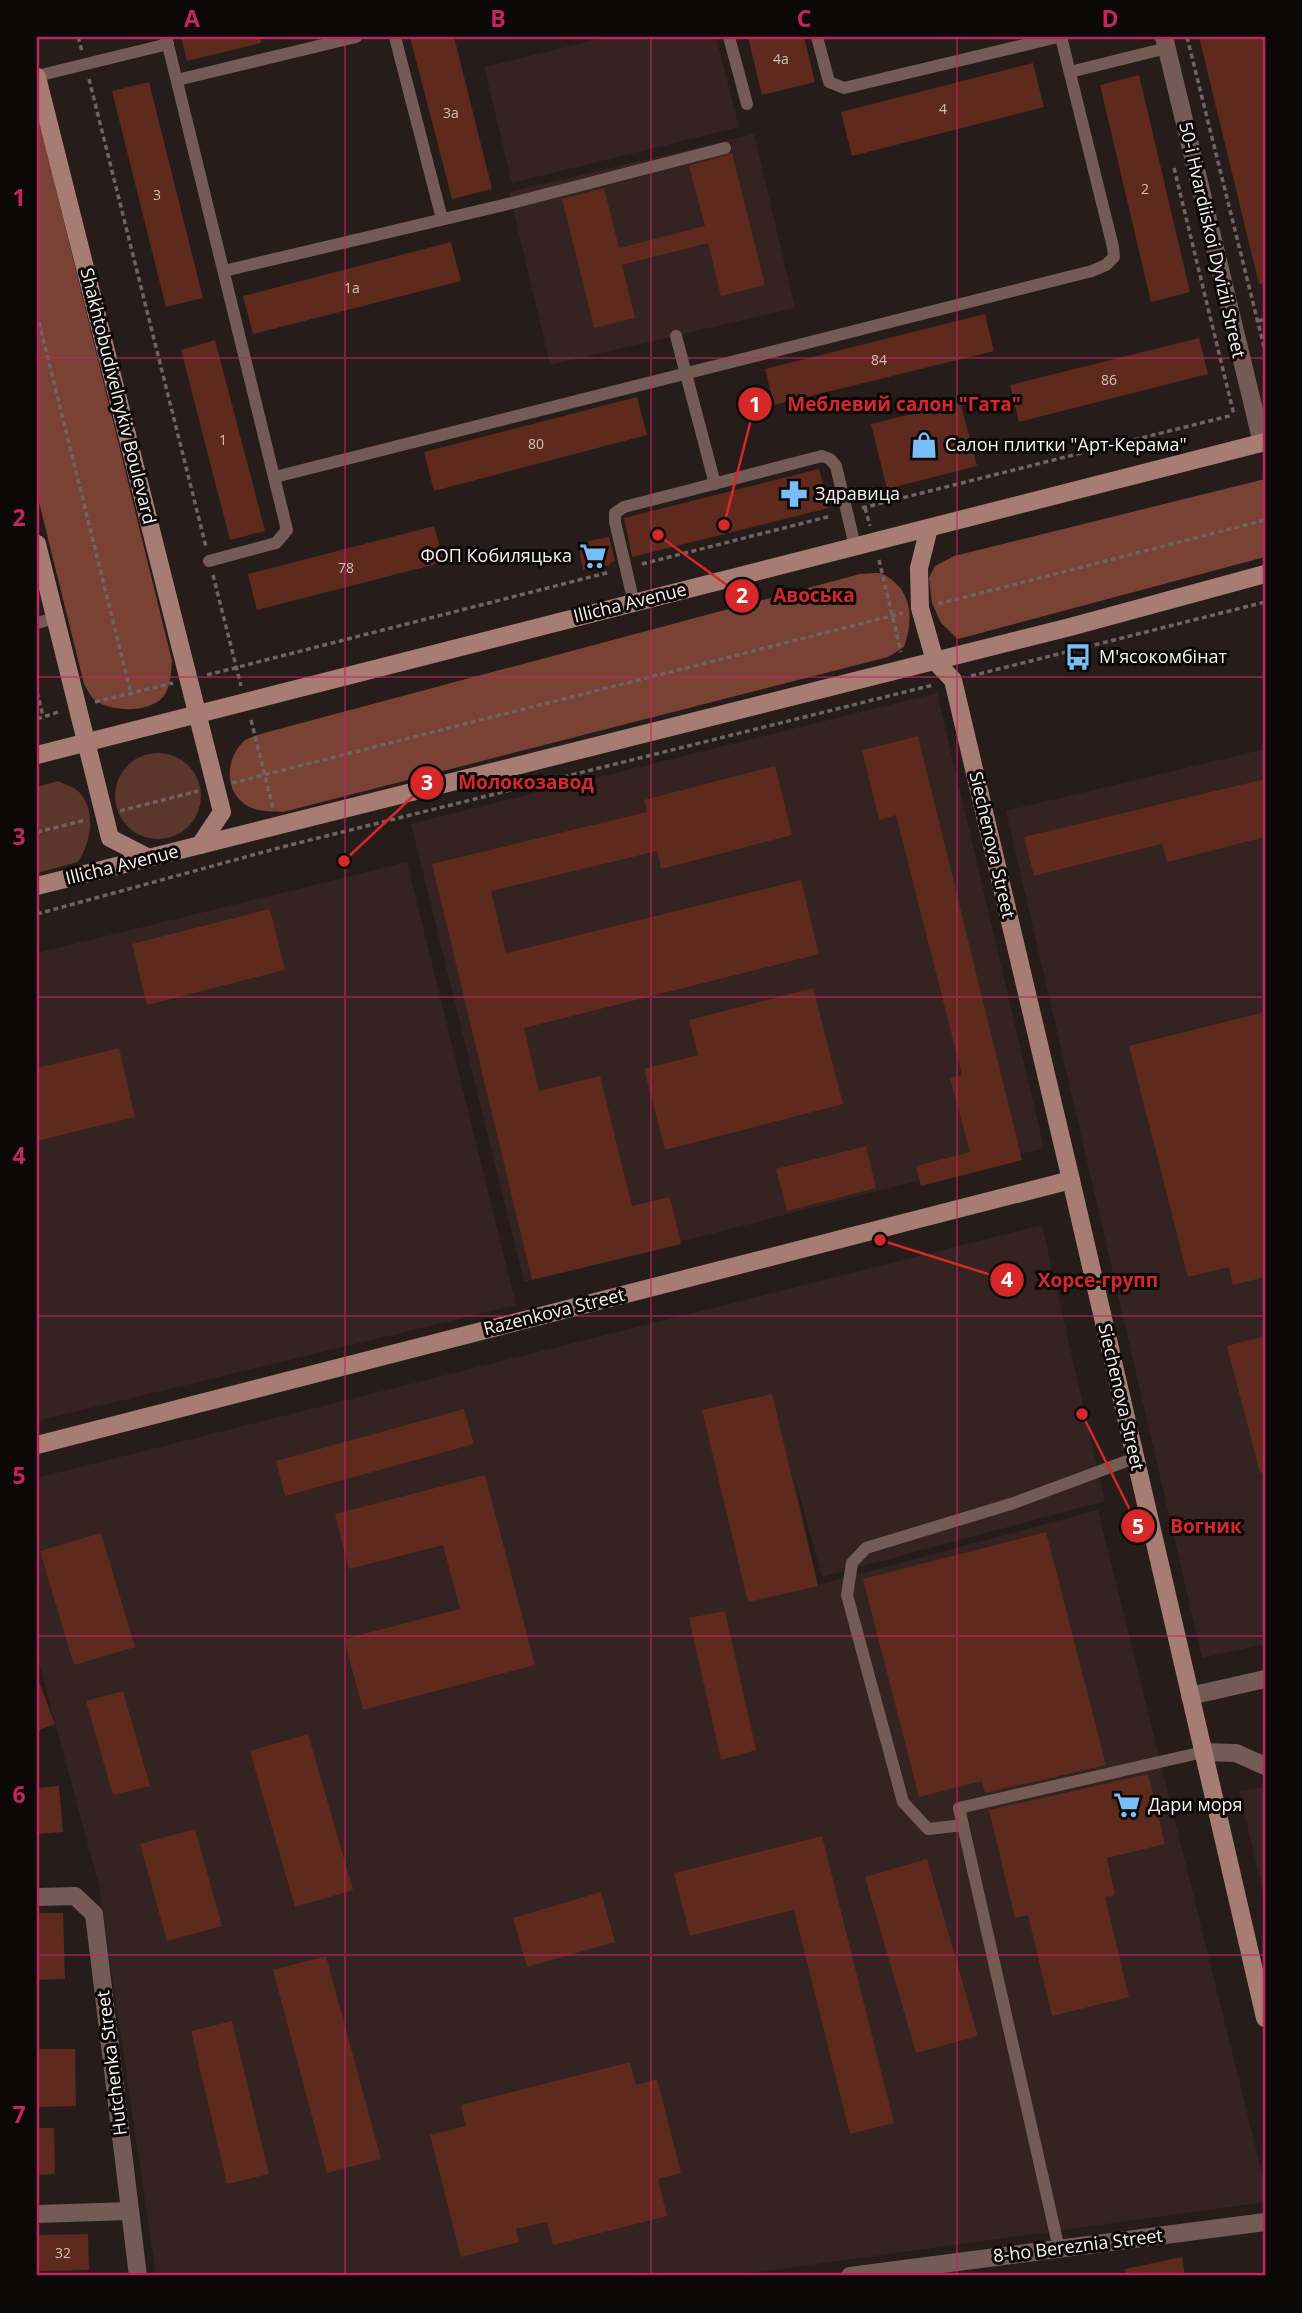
<svg xmlns="http://www.w3.org/2000/svg" width="1302" height="2313" font-family="'Open Sans',sans-serif">
<style>
.built{fill:#342320}
.green{fill:#5b362d}
.forest{fill:#794235}
.building{fill:#5e2a1e}
.lines{fill:none;stroke-linecap:round;stroke-linejoin:round}
.path{stroke:#6e6563;stroke-width:3.5;stroke-dasharray:5 3.5;stroke-linecap:butt}
.lane{stroke:#755b55;stroke-width:12}
.street{stroke:#755b55;stroke-width:18}
.secondary{stroke:#a67c73;stroke-width:18}
.grid{fill:none;stroke:#c52362;stroke-width:2;stroke-opacity:0.55}
.labels{text-anchor:middle;stroke-width:6;stroke-linejoin:round;paint-order:stroke}
.number-label{font-size:14px;fill:#d2c0bc}
.street-label{font-size:18px;fill:#f9f2f0;stroke:#0c0807}
.poi-label{font-size:18px;fill:#f9f2f0;stroke:#0c0807;text-anchor:start}
.leader{fill:none;stroke:#d62828;stroke-width:2.5}
.callout-dot{fill:#d62828;stroke:#0c0807;stroke-width:2.5}
.mark-label{font-size:21px;text-anchor:middle;font-weight:bold;fill:#fff}
.callout-label{font-size:19px;text-anchor:middle;font-weight:bold;fill:#d62828;stroke:#0c0807;stroke-width:6;stroke-linejoin:round;paint-order:stroke}
.neatline{fill:none;stroke:#c52362;stroke-width:2.5}
.grid-label{font-size:23px;text-anchor:middle;font-weight:bold;fill:#c52362}
</style>
<rect width="100%" height="100%" fill="#261c1a"/>
<g class="built">
<polygon points="607,37 716,37 739,127 512,183 484,67"/>
<polygon points="754,134 795,308 550,365 509,192"/>
<polygon points="937,693 1044,1148 524,1282 411,824"/>
<polygon points="1265,749 1265,1644 1202,1658 1006,811"/>
<polygon points="407,862 516,1305 37,1421 37,953"/>
<polygon points="1042,1225 1105,1501 822,1577 792,1469 818,1585 1098,1510 1265,2185 1265,2202 729,2276 156,2276 99,1886 37,1655 37,1478"/>
<polygon points="1265,1787 1265,1900 1239,1791"/>
</g>
<g class="green">
<circle cx="158" cy="796" r="43"/>
<path d="M58 781C64 784 74 787 79 792 97 811 91 843 78 862L37 873V787Z"/>
</g>
<g class="forest">
<path d="M37 112 172 661C171 673 171 687 163 697 149 713 113 712 96 701 91 698 87 689 84 684L37 494Z"/>
<polygon points="1265,479 1265,557 958,639 941,623 932,603 929,578 935,566 954,556"/>
<path d="M860 574C866 574 877 572 883 574 886 575 889 578 892 580 914 597 912 624 904 647L888 657 283 812C270 811 251 812 241 801 224 785 227 757 244 741 249 737 258 735 264 733Z"/>
</g>
<g class="building">
<polygon points="181,37 260,37 261,43 187,61"/>
<polygon points="410,37 454,37 492,189 452,199"/>
<polygon points="748,37 804,37 815,82 762,95"/>
<polygon points="1199,37 1265,37 1265,283 1259,284"/>
<polygon points="1033,63 1044,107 852,156 841,112"/>
<polygon points="1139,75 1190,292 1151,302 1100,85"/>
<polygon points="149,82 203,298 166,307 112,91"/>
<polygon points="732,153 765,285 721,296 708,243 622,265 635,318 594,328 562,199 604,188 619,248 705,226 689,166"/>
<polygon points="451,242 461,281 253,334 243,296"/>
<polygon points="985,314 994,351 774,405 765,369"/>
<polygon points="1199,338 1208,374 1019,422 1010,385"/>
<polygon points="215,340 265,531 230,540 181,350"/>
<polygon points="637,397 647,435 434,491 424,452"/>
<polygon points="960,402 977,466 887,489 871,424"/>
<polygon points="819,469 829,508 632,557 624,518"/>
<polygon points="434,526 444,562 257,610 248,574"/>
<polygon points="609,537 615,561 610,563 610,565 583,570 578,543"/>
<polygon points="918,736 1022,1160 921,1186 916,1166 970,1152 950,1078 962,1075 896,815 879,820 862,750"/>
<polygon points="775,766 792,835 661,869 657,851 491,891 506,953 801,880 819,954 524,1028 539,1091 600,1076 632,1206 670,1197 681,1244 532,1280 432,864 647,812 644,800"/>
<polygon points="1265,779 1265,837 1167,862 1162,844 1034,876 1024,837"/>
<polygon points="270,909 285,970 147,1005 132,944"/>
<polygon points="813,988 843,1104 665,1150 644,1069 698,1055 689,1020"/>
<polygon points="1265,1012 1265,1277 1233,1285 1229,1267 1188,1277 1129,1046"/>
<polygon points="119,1048 135,1117 37,1141 37,1068"/>
<polygon points="866,1146 876,1188 787,1211 776,1169"/>
<polygon points="1265,1336 1265,1472 1260,1473 1227,1346"/>
<polygon points="772,1394 818,1586 748,1602 702,1410"/>
<polygon points="464,1409 474,1444 285,1496 276,1461"/>
<polygon points="485,1475 535,1665 363,1710 344,1639 460,1609 443,1545 349,1569 335,1514"/>
<polygon points="1046,1532 1106,1765 985,1793 982,1781 919,1797 863,1579"/>
<polygon points="101,1533 135,1647 74,1665 40,1551"/>
<polygon points="725,1611 756,1750 721,1760 689,1618"/>
<polygon points="38,1679 55,1724 37,1731 37,1680"/>
<polygon points="123,1691 150,1786 113,1795 86,1701"/>
<polygon points="308,1734 353,1890 295,1907 250,1751"/>
<polygon points="1148,1774 1165,1844 1107,1858 1115,1895 1105,1897 1129,1997 1052,2016 1028,1915 1015,1918 989,1810"/>
<polygon points="59,1786 63,1832 37,1834 37,1788"/>
<polygon points="195,1829 222,1926 167,1941 140,1844"/>
<polygon points="822,1836 894,2123 850,2134 794,1910 690,1936 674,1873"/>
<polygon points="927,1859 978,2036 916,2053 865,1877"/>
<polygon points="601,1892 615,1942 527,1967 513,1918"/>
<polygon points="37,1913 63,1913 65,1979 37,1980"/>
<polygon points="326,1956 381,2159 327,2173 273,1970"/>
<polygon points="232,2021 269,2174 227,2184 191,2031"/>
<polygon points="38,2049 75,2049 76,2106 39,2107"/>
<polygon points="630,2062 636,2085 657,2079 681,2173 658,2179 667,2216 553,2245 547,2222 516,2229 519,2242 461,2257 430,2135 466,2126 461,2105"/>
<polygon points="37,2128 54,2128 55,2174 37,2175"/>
<polygon points="88,2234 89,2270 37,2271 37,2235"/>
<polygon points="1182,2257 1185,2276 1126,2276 1125,2269"/>
</g>
<g class="lines">
<g class="path">
<polyline points="78,37 82,51"/>
<polyline points="1187,37 1265,351"/>
<polyline points="89,79 206,547"/>
<polyline points="1174,168 1234,415"/>
<polyline points="37,314 131,694"/>
<polyline points="1258,321 1265,319"/>
<polyline points="862,508 1233,415"/>
<polyline points="865,508 870,526"/>
<polyline points="879,560 901,652"/>
<polyline points="642,564 831,516"/>
<polyline points="213,575 241,686"/>
<polyline points="938,604 1265,520"/>
<polyline points="207,675 610,572"/>
<polyline points="971,676 1265,602"/>
<polyline points="37,692 43,716"/>
<polyline points="95,702 173,683"/>
<polyline points="37,719 61,711"/>
<polyline points="251,720 273,808"/>
<polyline points="232,783 903,613"/>
<polyline points="120,811 198,791"/>
<polyline points="37,832 86,820"/>
<polyline points="37,914 282,847 933,685"/>
</g>
<g class="lane">
<polyline points="166,37 287,530 276,543 209,561"/>
<polyline points="395,37 442,219"/>
<polyline points="729,37 747,104"/>
<polyline points="817,37 829,82 844,88 1058,37"/>
<polyline points="1070,72 1167,48"/>
<polyline points="37,76 168,44"/>
<polyline points="177,80 356,37"/>
<polyline points="224,271 512,203 725,148"/>
<polyline points="676,336 715,484"/>
<polyline points="275,477 1092,271 1106,265 1114,257 1113,247 1061,37"/>
<polyline points="634,603 615,522 615,513 624,507 822,456 830,459 836,466 855,546"/>
<polyline points="37,623 55,618"/>
<polyline points="963,1825 928,1829 903,1802 847,1595 852,1563 866,1548 1014,1503 1135,1458"/>
<polyline points="1059,2249 959,1808 1203,1752"/>
</g>
<g class="street">
<polyline points="1164,37 1262,443"/>
<polyline points="1190,1696 1265,1679"/>
<polyline points="1203,1752 1236,1753 1265,1766"/>
<polyline points="37,1897 75,1896 94,1914 138,2276"/>
<polyline points="37,2214 130,2211"/>
<polyline points="850,2276 1265,2222"/>
</g>
<g class="secondary">
<polyline points="37,77 222,812 200,845"/>
<polyline points="929,528 919,568 920,608 935,661 953,680 1071,1180 1265,2018"/>
<polyline points="37,544 110,838 149,858"/>
<polyline points="37,755 1265,442"/>
<polyline points="37,886 1070,627 1265,574"/>
<polyline points="37,1445 1071,1180"/>
</g>
</g>
<path class="grid" d="M345 37V2276M651 37V2276M957 37V2276M37 358H1265M37 677H1265M37 997H1265M37 1316H1265M37 1636H1265M37 1955H1265"/>
<defs>
<symbol id="shop-bare" viewBox="-9 -9 18 18"><path d="M-5-2.5h2.3a2.7 3.5 0 0 1 5.4 0H5L5.5 6h-11ZM-1.5-2.5h3a1.5 2.3 0 0 0-3 0Z" fill="#78bff7" stroke="#0c0807" stroke-width="2.5" paint-order="stroke"/></symbol>
<symbol id="pharmacy-bare" viewBox="-9 -9 18 18"><path d="M-2-6h4v4h4v4h-4v4h-4v-4h-4v-4h4Z" fill="#78bff7" stroke="#0c0807" stroke-width="2.5" paint-order="stroke"/></symbol>
<symbol id="supermarket-bare" viewBox="-9 -9 18 18"><path d="M-6-5.5h2.5l.6 2H6L4.5 2H-2.5L-4.4-4H-6ZM-1.5 3.2a1.3 1.3 0 1 0 .1 0ZM3 3.2a1.3 1.3 0 1 0 .1 0Z" fill="#78bff7" stroke="#0c0807" stroke-width="2.5" paint-order="stroke"/></symbol>
<symbol id="bus-bare" viewBox="-9 -9 18 18"><path d="M-5-6H5V4H4V6H2V4H-2V6H-4V4H-5ZM-3.5-4V0h7V-4ZM-3.5 1.2v1.5H-2V1.2ZM2 1.2v1.5H3.5V1.2Z" fill="#78bff7" stroke="#0c0807" stroke-width="2.5" paint-order="stroke"/></symbol>
</defs>
<g fill-rule="evenodd">
<use href="#shop-bare" x="905" y="426" width="38" height="38"/>
<use href="#pharmacy-bare" x="775" y="475" width="38" height="38"/>
<use href="#supermarket-bare" x="574" y="537" width="38" height="38"/>
<use href="#bus-bare" x="1059" y="638" width="38" height="38"/>
<use href="#supermarket-bare" x="1108" y="1786" width="38" height="38"/>
</g>
<g class="labels">
<g class="number-label">
<text x="781" y="64">4а</text>
<text x="943" y="114">4</text>
<text x="451" y="118">3а</text>
<text x="1145" y="194">2</text>
<text x="157" y="200">3</text>
<text x="352" y="293">1а</text>
<text x="879" y="365">84</text>
<text x="1109" y="385">86</text>
<text x="223" y="445">1</text>
<text x="536" y="449">80</text>
<text x="346" y="573">78</text>
<text x="63" y="2258">32</text>
</g>
<g class="street-label">
<text transform="translate(1212 240) rotate(77)" y="6">50-i Hvardiiskoi Dyvizii Street</text>
<text transform="translate(118 396) rotate(76)" y="6">Shakhtobudivelnykiv Boulevard</text>
<text transform="translate(630 603) rotate(-14)" y="6">Illicha Avenue</text>
<text transform="translate(992 845) rotate(77)" y="6">Siechenova Street</text>
<text transform="translate(122 865) rotate(-14)" y="6">Illicha Avenue</text>
<text transform="translate(554 1312) rotate(-14)" y="6">Razenkova Street</text>
<text transform="translate(1121 1397) rotate(77)" y="6">Siechenova Street</text>
<text transform="translate(112 2063) rotate(-97)" y="6">Hutchenka Street</text>
<text transform="translate(1078 2246) rotate(-7)" y="6">8-ho Bereznia Street</text>
</g>
<g class="poi-label">
<text x="945" y="451">Салон плитки "Арт-Керама"</text>
<text x="815" y="500">Здравица</text>
<text x="572" y="562" text-anchor="end">ФОП Кобиляцька</text>
<text x="1099" y="663">М'ясокомбінат</text>
<text x="1148" y="1811">Дари моря</text>
</g>
</g>
<path class="leader" d="M724 525L755 404M658 535L742 596M344 861L427 783M880 1240L1007 1280M1082 1414L1138 1526"/>
<g class="callout-dot">
<circle cx="724" cy="525" r="7"/>
<circle cx="658" cy="535" r="7"/>
<circle cx="344" cy="861" r="7"/>
<circle cx="880" cy="1240" r="7"/>
<circle cx="1082" cy="1414" r="7"/>
<circle cx="755" cy="404" r="18"/>
<circle cx="742" cy="596" r="18"/>
<circle cx="427" cy="783" r="18"/>
<circle cx="1007" cy="1280" r="18"/>
<circle cx="1138" cy="1526" r="18"/>
</g>
<g class="mark-label">
<text x="755" y="412">1</text>
<text x="742" y="603">2</text>
<text x="427" y="790">3</text>
<text x="1007" y="1287">4</text>
<text x="1138" y="1534">5</text>
</g>
<g class="callout-label">
<text x="904" y="411">Меблевий салон "Гата"</text>
<text x="814" y="602">Авоська</text>
<text x="526" y="789">Молокозавод</text>
<text x="1098" y="1287">Хорсе-групп</text>
<text x="1206" y="1533">Вогник</text>
</g>
<rect width="1302" height="2313" fill="none" stroke="#0c0807" stroke-width="77"/>
<rect x="38" y="38" width="1226" height="2236" class="neatline"/>
<g class="grid-label">
<text x="192" y="27">A</text>
<text x="498" y="27">B</text>
<text x="804" y="27">C</text>
<text x="1110" y="27">D</text>
<text x="19" y="206">1</text>
<text x="19" y="526">2</text>
<text x="19" y="845">3</text>
<text x="19" y="1164">4</text>
<text x="19" y="1484">5</text>
<text x="19" y="1803">6</text>
<text x="19" y="2123">7</text>
</g>
</svg>
